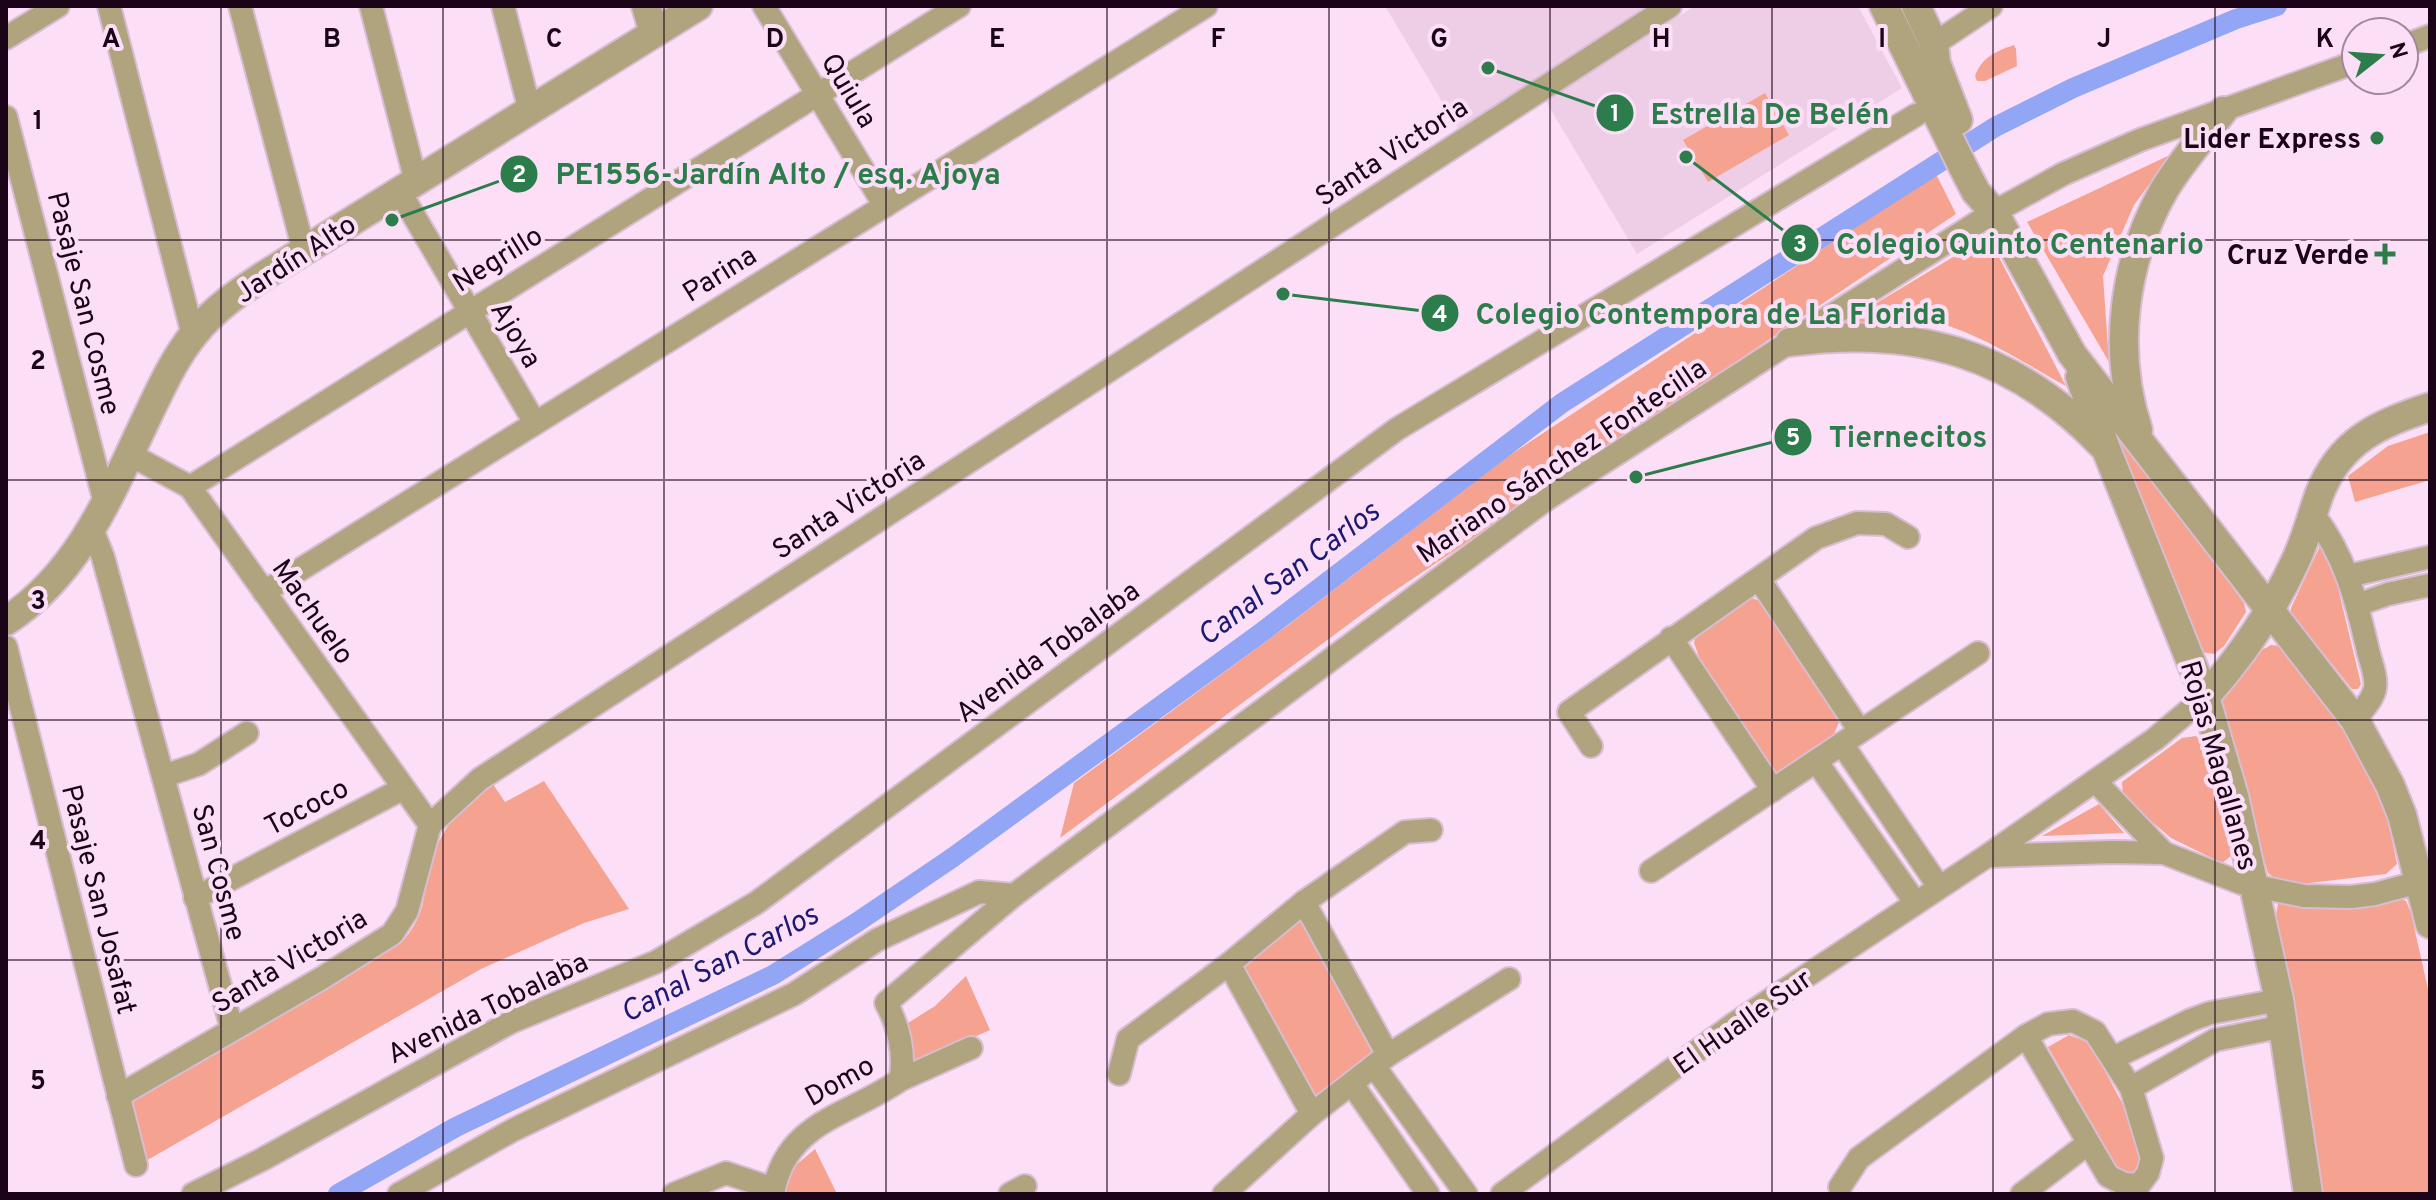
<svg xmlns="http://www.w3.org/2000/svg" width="2436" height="1200" font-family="Overpass,sans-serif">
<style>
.built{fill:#edcee6}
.green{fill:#f5a390}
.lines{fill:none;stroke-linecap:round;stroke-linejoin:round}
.canal{stroke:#93a5f5;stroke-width:20}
.minor-casing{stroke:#d8bcd2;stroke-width:26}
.tertiary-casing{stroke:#d8bcd2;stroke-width:32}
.minor{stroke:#afa47e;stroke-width:22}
.tertiary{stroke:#afa47e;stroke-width:28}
.grid{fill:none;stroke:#1b0418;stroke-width:2;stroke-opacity:0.55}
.poi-dot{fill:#2d7c4c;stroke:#fcdff6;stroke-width:3}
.labels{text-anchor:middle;stroke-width:8;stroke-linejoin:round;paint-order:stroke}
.street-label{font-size:28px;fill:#1b0418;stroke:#fcdff6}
.poi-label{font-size:28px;font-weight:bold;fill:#1b0418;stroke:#fcdff6;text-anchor:end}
.water-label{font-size:30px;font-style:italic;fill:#1b1973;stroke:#fcdff6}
.grid-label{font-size:26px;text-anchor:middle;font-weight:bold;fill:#1b0418;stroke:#fcdff6;stroke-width:8;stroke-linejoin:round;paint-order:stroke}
.leader{fill:none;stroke:#2d7c4c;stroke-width:3}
.callout-dot{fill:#2d7c4c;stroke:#fcdff6;stroke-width:3}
.mark-label{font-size:24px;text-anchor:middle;font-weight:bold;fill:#fff}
.callout-label{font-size:30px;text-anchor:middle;font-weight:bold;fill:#2d7c4c;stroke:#fcdff6;stroke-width:8;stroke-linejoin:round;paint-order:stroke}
</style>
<rect width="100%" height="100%" fill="#fcdff6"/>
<g class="built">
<polygon points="1385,6 1649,6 1459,130"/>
<polygon points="1695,6 1858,6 1902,88 1637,254 1545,100"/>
</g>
<g class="green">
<path d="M2014 45 2016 49 2017 66 1985 81H1977L1975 76C1981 58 1996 51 2014 45Z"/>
<polygon points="1765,93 1789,135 1708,182 1683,140"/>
<polygon points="2172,154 2134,205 2103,276 2109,362 2027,222"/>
<polygon points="1936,174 1956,214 1384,598 1060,838 1074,783 1283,629 1507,457"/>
<path d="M1988 236 2066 386C2026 364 1982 335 1939 323 1913 315 1861 323 1835 328Z"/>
<polygon points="2101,408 2244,603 2246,612 2224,646 2214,654 2201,652"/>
<polygon points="2430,432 2430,480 2355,502 2348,476 2388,446"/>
<polygon points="2321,544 2328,546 2361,684 2358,689 2352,689 2291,613 2291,608"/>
<polygon points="1744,595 1760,601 1837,714 1839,722 1834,734 1784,771 1775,773 1754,757 1701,662 1694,643 1697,629"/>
<polygon points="2271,645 2281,646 2318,687 2363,762 2388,820 2397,864 2386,874 2284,886 2268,873 2218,697 2258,652"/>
<polygon points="2196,736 2201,741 2229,844 2231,856 2222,863 2171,838 2123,797 2122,782 2182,738"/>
<path d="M544 781 629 909 584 923 481 969 144 1162 129 1103 133 1098 401 943C427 914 422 898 431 863 441 827 462 807 489 784H493L505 802Z"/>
<polygon points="2099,804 2124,833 2042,836"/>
<polygon points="2397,898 2406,901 2411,913 2430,998 2430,1194 2319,1194 2275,920 2278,904 2346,905"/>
<polygon points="1295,920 1303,922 1373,1046 1373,1056 1315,1099 1247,978 1244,959"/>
<polygon points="966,976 990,1030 908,1066 908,1023 935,1006"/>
<polygon points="2069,1035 2090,1043 2128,1114 2144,1168 2124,1179 2048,1047"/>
<polygon points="815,1149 837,1194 782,1194 796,1165"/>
</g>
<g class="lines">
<polyline class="canal" points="338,1194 456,1127 773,975 856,923 952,858 1262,632 1562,403 1995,127 2073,88 2236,19 2277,6"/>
<defs>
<g id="minor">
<polyline points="109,6 193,335"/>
<polyline points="240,6 304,251"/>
<polyline points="371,6 416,182"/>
<polyline points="503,6 530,111"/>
<polyline points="764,6 885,206"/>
<polyline points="6,38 58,6"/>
<polyline points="1934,44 1991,6"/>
<polyline points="2404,46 2430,36"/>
<polyline points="6,117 105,503"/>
<polyline points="400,192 535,423"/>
<polyline points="129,454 190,487 430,825"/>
<polyline points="190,487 959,6"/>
<path d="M2313 514C2345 555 2357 602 2368 651 2371 663 2377 677 2375 688 2373 700 2362 710 2355 720"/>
<polyline points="92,529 103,557 232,1029"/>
<polyline points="2348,576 2430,557"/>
<polyline points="1759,579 1860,731"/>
<polyline points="264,592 1206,6"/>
<polyline points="2357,605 2388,594 2430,585"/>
<polyline points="1671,638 1773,790"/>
<polyline points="6,647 136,1165"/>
<polyline points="1842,744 1939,887"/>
<polyline points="1591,746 1569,712 1816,538 1857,523 1886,524 1908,537"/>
<polyline points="1816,761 1915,902"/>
<polyline points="164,776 199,764 247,733"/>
<polyline points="2095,781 2164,853"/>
<polyline points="1988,856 2113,852 2164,853 2241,883 2304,896 2351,897 2375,894 2430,879"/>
<polyline points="1651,871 1978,653"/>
<polyline points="195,898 402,789"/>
<polyline points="1304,902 1388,1055"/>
<polyline points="1229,964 1312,1114"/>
<polyline points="2026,1036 2108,1176 2124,1184 2139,1185"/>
<polyline points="2113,1058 2191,1020 2210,1013 2279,1000"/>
<polyline points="1374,1066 1466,1194"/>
<polyline points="1119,1074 1128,1039 1229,964 1304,902 1405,832 1431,830"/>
<polyline points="900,1080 971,1048"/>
<polyline points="1352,1084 1428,1194"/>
<polyline points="2131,1088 2215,1040 2284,1026"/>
<polyline points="118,1096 322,978 392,934 407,911 430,825 480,779 1670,6"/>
<polyline points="1840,1187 1859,1158 2026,1036 2048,1024 2073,1021 2095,1032 2131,1088 2152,1158 2148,1173 2139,1185"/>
<polyline points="193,1194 263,1159 511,1022 656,962 756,903 1397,429 1916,115"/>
<polyline points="399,1194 513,1130 794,994 877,940 979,892 1014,895"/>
<polyline points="674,1194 726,1173 774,1189"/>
<path d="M773 1194C785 1121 851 1115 900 1080 906 1055 898 1024 886 1003L1014 895 1548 498 1790 342 1994 212 2063 174 2140 140 2356 62"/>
<polyline points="1010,1194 1025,1186"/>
<polyline points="1224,1194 1312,1114 1388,1055 1509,979"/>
<polyline points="1502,1194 1734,1024 1987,856 2155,739 2205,697"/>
<polyline points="2022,1194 2087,1144"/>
</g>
<g id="tertiary">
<polyline points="646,6 654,33"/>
<polyline points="1884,6 1963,167 1976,192 1994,212 2072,354 2355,720 2390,785 2402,815 2430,924"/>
<polyline points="1916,6 1934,44 1936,63 1958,120"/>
<path d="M1790 342C1915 325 2014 353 2102 445"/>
<polyline points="2080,377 2106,449 2205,697 2234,796 2279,1000 2308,1194"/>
<path d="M2138 430C2112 351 2123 262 2164 190 2181 162 2203 137 2223 111"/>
<path d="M6 621C81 572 112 490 149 413 162 386 175 357 195 333 214 309 239 292 265 275L698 6"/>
<path d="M2205 697C2241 657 2271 613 2294 564 2305 542 2311 518 2319 495 2340 440 2379 424 2430 407"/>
</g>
</defs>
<use href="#minor" class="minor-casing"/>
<use href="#tertiary" class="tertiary-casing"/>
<use href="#minor" class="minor"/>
<use href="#tertiary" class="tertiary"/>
</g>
<path class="grid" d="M221 6V1194M443 6V1194M664 6V1194M886 6V1194M1107 6V1194M1329 6V1194M1550 6V1194M1772 6V1194M1993 6V1194M2215 6V1194M6 240H2430M6 480H2430M6 720H2430M6 960H2430"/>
<g class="poi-dot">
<circle cx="2377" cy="138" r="8"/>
<path d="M2381 242h8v8h8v8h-8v8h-8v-8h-8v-8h8z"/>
</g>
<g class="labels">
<g class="street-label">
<text transform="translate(850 90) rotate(59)" y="10">Quiula</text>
<text transform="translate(1391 151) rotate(-33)" y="10">Santa Victoria</text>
<text transform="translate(295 258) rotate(-33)" y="10">Jardín Alto</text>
<text transform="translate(497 258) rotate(-32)" y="10">Negrillo</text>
<text transform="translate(719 273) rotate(-32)" y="10">Parina</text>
<text transform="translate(85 303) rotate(76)" y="10">Pasaje San Cosme</text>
<text transform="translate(517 334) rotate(59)" y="10">Ajoya</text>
<text transform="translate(1561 460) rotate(-34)" y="10">Mariano Sánchez Fontecilla</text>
<text transform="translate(848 504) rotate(-33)" y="10">Santa Victoria</text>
<text transform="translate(314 611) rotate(55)" y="10">Machuelo</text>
<text transform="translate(1047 651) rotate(-36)" y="10">Avenida Tobalaba</text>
<text transform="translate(2220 765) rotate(74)" y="10">Rojas Magallanes</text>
<text transform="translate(306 806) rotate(-28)" y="10">Tococo</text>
<text transform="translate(220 872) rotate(75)" y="10">San Cosme</text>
<text transform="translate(100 899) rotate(76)" y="10">Pasaje San Josafat</text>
<text transform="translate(289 960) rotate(-31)" y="10">Santa Victoria</text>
<text transform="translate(487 1007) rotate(-26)" y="10">Avenida Tobalaba</text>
<text transform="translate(1742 1021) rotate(-35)" y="10">El Hualle Sur</text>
<text transform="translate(839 1080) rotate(-29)" y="10">Domo</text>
</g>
<g class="poi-label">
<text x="2361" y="148">Lider Express</text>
<text x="2369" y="264">Cruz Verde</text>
</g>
<g class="water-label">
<text transform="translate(1288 573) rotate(-37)" y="10">Canal San Carlos</text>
<text transform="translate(719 963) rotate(-28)" y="10">Canal San Carlos</text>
</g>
</g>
<g class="grid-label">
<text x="111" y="47">A</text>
<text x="332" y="47">B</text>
<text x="554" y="47">C</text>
<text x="775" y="47">D</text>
<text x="997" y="47">E</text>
<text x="1218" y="47">F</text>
<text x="1439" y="47">G</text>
<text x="1661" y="47">H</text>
<text x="1882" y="47">I</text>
<text x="2104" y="47">J</text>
<text x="2325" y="47">K</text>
<text x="38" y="129">1</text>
<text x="38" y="369">2</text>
<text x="38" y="609">3</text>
<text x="38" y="849">4</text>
<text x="38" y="1089">5</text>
</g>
<path class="leader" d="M1488 68L1615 113M392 220L519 174M1686 157L1800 243M1283 294L1440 313M1636 477L1793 437"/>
<g class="callout-dot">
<circle cx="1488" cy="68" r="8"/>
<circle cx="392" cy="220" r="8"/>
<circle cx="1686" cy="157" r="8"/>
<circle cx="1283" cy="294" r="8"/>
<circle cx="1636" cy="477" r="8"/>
<circle cx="1615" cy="113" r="20"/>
<circle cx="519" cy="174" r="20"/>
<circle cx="1800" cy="243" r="20"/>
<circle cx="1440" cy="313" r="20"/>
<circle cx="1793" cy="437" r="20"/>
</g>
<g class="mark-label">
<text x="1615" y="121">1</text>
<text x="519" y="182">2</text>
<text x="1800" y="252">3</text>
<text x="1440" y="322">4</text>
<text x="1793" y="445">5</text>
</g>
<g class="callout-label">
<text x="1770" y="124">Estrella De Belén</text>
<text x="778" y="184">PE1556-Jardín Alto / esq. Ajoya</text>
<text x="2020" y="254">Colegio Quinto Centenario</text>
<text x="1711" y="324">Colegio Contempora de La Florida</text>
<text x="1908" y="447">Tiernecitos</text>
</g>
<rect width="2436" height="1200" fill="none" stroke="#1b0418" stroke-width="16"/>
<g transform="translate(2380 56) rotate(73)"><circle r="38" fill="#fcdff6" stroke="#a2879d" stroke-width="2"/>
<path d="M0-6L14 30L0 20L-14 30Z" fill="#2d7c4c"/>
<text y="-12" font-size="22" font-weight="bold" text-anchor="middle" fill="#1b0418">N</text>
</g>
</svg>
